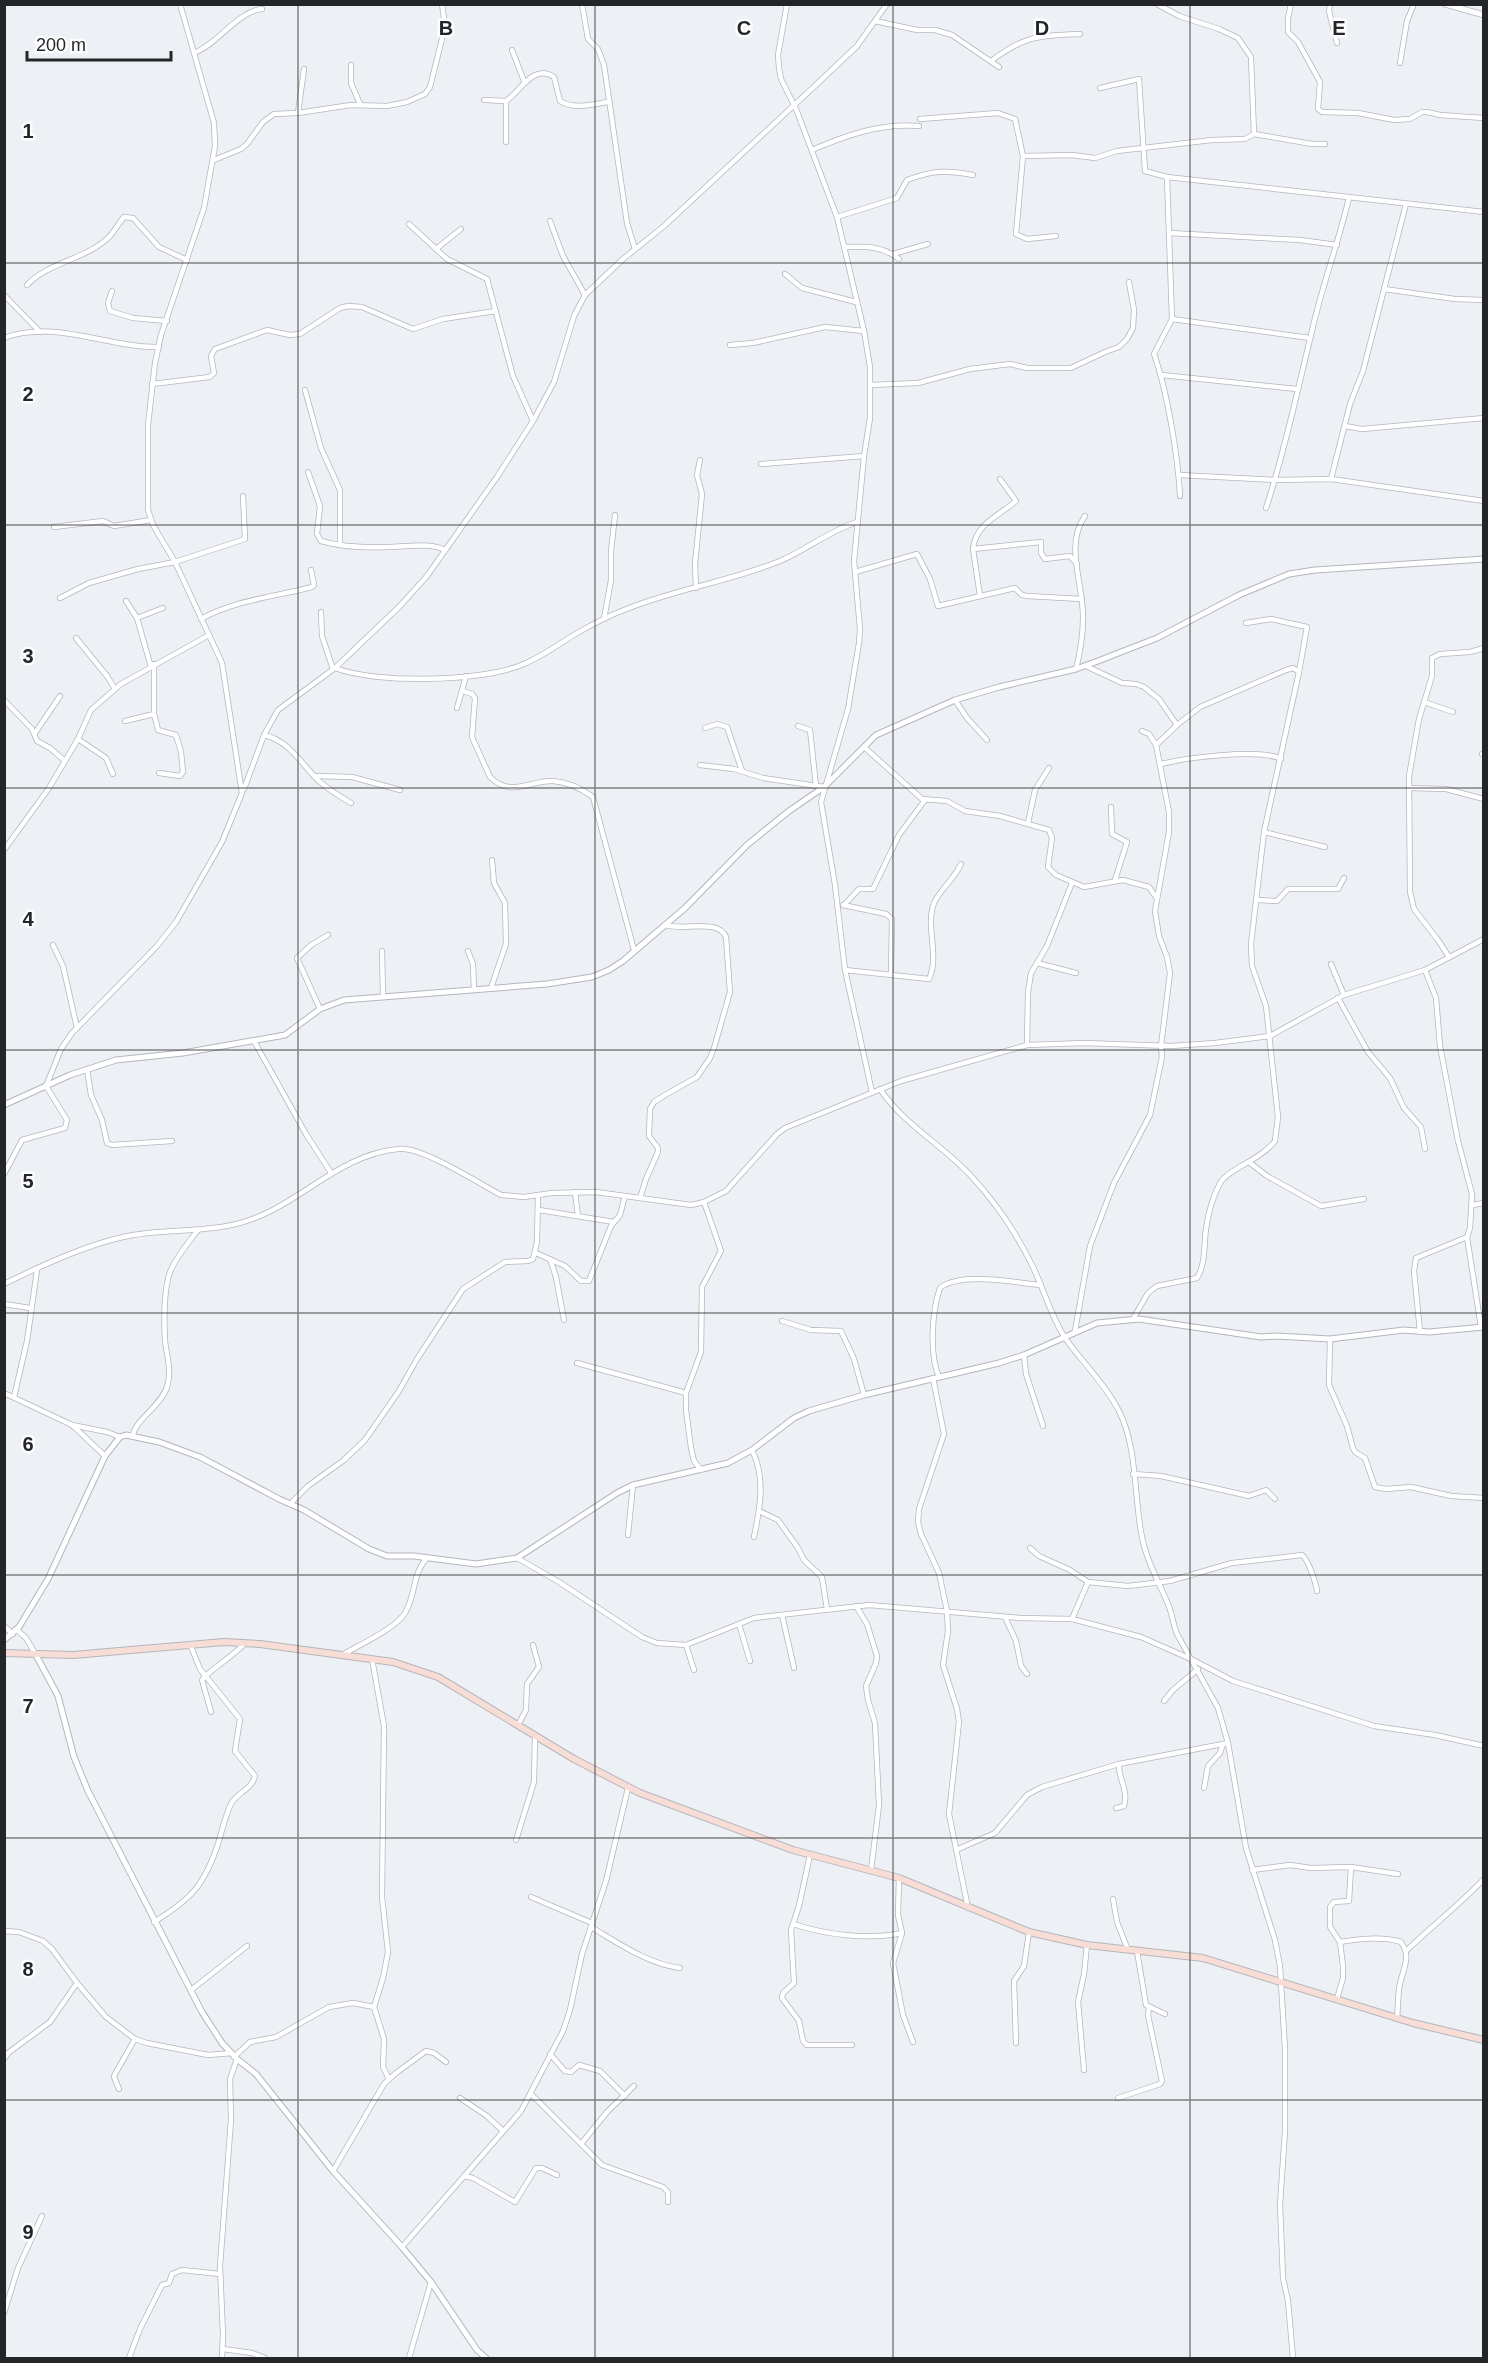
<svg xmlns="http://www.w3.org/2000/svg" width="1488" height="2363" font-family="Arial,sans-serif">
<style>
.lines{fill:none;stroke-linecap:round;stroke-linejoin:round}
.minor-casing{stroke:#b4b6bc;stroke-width:6}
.tertiary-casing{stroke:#b4b6bc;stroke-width:7}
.secondary-casing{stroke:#b4b6bc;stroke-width:8}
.minor{stroke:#fff;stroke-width:4.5}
.tertiary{stroke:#fff;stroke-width:5}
.secondary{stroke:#f7ddd6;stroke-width:6}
.grid{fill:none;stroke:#242527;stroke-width:1.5;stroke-opacity:0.55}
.grid-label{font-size:20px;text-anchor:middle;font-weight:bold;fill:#242527;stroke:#fdfdfe;stroke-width:5;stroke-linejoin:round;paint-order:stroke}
</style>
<rect width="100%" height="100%" fill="#edf0f5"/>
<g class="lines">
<defs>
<g id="minor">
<polyline points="582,4 588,39 598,49 604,65 627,223 635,249"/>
<polyline points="787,4 778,55 779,68 781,79 796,109 837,217 864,331 870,367 870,418 864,456 854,561 860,629 859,643 848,709 821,802 835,885 845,970 872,1092"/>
<polyline points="1157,4 1179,16 1219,29 1238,38 1251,57 1254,134"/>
<polyline points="1291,4 1288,18 1288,32 1298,42 1320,82 1318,109 1322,112 1358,113 1394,120 1410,119 1422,112 1427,112 1440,115 1484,118"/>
<polyline points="1330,4 1329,11 1337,43"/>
<polyline points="875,21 917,30 935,30 952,35 999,67"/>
<polyline points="512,50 524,81"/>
<path d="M194 53C218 44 238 11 262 9"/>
<path d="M991 61C1026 35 1038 36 1080 34"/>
<polyline points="1400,63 1407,21 1414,4"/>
<polyline points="351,65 351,83 360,104"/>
<polyline points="1100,88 1139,79 1145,171 1167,177 1484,212"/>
<path d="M484 100 506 101C520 92 533 63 554 77L560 101C574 110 593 104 608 102"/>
<polyline points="298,113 304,69"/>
<polyline points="920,119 998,113 1015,119 1023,156 1016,234 1027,239 1056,236"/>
<polyline points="506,142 506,101"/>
<path d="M812 150C847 135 880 123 919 126"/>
<polyline points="1023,156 1072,155 1095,158 1117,151 1212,140 1245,139 1254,134 1312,144 1325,144"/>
<polyline points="214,160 241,149 247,144 263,122 274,114 298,113 351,105 387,106 407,102 425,94 430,87 442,39 444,19 442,4"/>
<path d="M1167 177 1172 319 1154 354C1167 391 1178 455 1180 496"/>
<path d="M837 217 897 198 907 180C934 170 945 170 973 175"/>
<polyline points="550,221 563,256 585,295"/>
<polyline points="409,224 447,259 487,279 513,376 533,421"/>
<polyline points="1169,233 1300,240 1337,245"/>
<path d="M845 247C865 246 883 246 899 259"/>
<polyline points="436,249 461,229"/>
<polyline points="893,254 928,244"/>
<polyline points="785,274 802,288 856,302"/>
<path d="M27 285C48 262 88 259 110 236 115 230 119 223 124 217L133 218 159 247 187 260"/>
<polyline points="1384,289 1455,299 1484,300"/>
<polyline points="112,291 108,303 110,311 133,318 167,321"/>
<polyline points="4,295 40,332"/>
<polyline points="1172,319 1310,338"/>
<path d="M4 338C54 319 108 348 159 347"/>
<polyline points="730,345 753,343 825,327 864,331"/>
<polyline points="1162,375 1297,389"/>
<polyline points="152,384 210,377 214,373 211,356 215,349 267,330 290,335 300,334 340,308 348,306 362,307 413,329 443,319 496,311"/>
<polyline points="870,385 918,383 970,369 1010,364 1027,368 1071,368 1105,352 1119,347 1127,339 1133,328 1134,310 1129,282"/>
<polyline points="305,390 321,448 340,490 340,545"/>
<polyline points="1345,426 1362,429 1484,418"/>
<polyline points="761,464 864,456"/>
<path d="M308 472 320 506 317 534 321 541C342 547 366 548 388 547 406 547 429 542 445 550"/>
<polyline points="1179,475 1276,480 1331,479 1484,501"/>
<path d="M1000 479 1016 501C1000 515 975 524 973 549L1041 542V553L1045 559 1070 556 1077 564"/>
<polyline points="1331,479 1350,404 1363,371 1406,204"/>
<path d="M1266 508C1285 451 1297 392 1311 335 1321 289 1338 244 1349 198"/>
<polyline points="54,527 103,521 114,526 151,520"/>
<polyline points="973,549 980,596"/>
<polyline points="855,572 917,554 930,579 938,606 1015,588 1022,595 1027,596 1082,599"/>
<polyline points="696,588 695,564 702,494 697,475 700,460"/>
<polyline points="60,598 89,583 138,569 175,562 245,539 243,496"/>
<polyline points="126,601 137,618 151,667"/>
<polyline points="321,612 322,636 333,669"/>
<polyline points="137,618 163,608"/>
<path d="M201 619C235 600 274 597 312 587L314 585 311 570"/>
<polyline points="604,619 611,580 611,551 615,515"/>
<polyline points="1246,623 1271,619 1307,627 1299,672"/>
<polyline points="76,638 107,676 115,689"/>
<polyline points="1086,666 1122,683 1136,684 1144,687 1159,699 1177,725"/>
<path d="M335 668C378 684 481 682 524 664 543 656 560 643 579 632 593 624 608 616 624 610 674 589 729 582 780 561 806 550 829 531 857 522"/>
<path d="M1076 669C1080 653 1083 634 1083 618 1084 586 1064 545 1085 516"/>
<path d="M463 691 472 694 475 698 472 737 490 777C511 798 530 780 553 781 568 782 582 789 593 797L634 950"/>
<polyline points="4,700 32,729 37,741 50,748 65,761"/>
<polyline points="955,700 967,718 987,740"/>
<polyline points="1424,702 1453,712"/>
<polyline points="457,708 466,676"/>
<polyline points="154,714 154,664"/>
<polyline points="125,721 154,714 158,730 176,735 181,752 183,772 180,776 159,773"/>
<polyline points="798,726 810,730 816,786"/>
<polyline points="705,728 717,724 727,727 742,771"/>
<polyline points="35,733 60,696"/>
<path d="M264 735C290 741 301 764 319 781 329 790 339 796 351 803"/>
<polyline points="78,739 106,758 113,774"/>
<polyline points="864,747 922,799 947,801 965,811 1000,816 1049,830 1052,838 1048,867 1056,875 1084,887 1123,880 1149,887 1156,897"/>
<polyline points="1482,754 1484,756"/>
<path d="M1161 764C1185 758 1260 748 1281 759"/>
<polyline points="700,765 734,769 763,778 824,787"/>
<polyline points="314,776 352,777 400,790"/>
<polyline points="1409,788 1446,789 1484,799"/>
<polyline points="244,789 264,735 278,710 335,668 400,606 427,576 497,477 533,421 554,382 574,316 585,295 623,259 664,226 818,83 857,46 887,4"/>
<polyline points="1111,807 1112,834 1127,842 1115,880"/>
<polyline points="1028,823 1035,790 1049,768"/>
<polyline points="1264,832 1325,847"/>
<polyline points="4,850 49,788 78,739 91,710 121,684 209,635"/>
<polyline points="1257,900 1277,901 1288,889 1338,889 1344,878"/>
<polyline points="843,905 886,914 892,919 891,975"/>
<polyline points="844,905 859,889 873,889 899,835 925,800"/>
<polyline points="53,945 63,966 77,1028"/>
<polyline points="382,951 383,996"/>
<polyline points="468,951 473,964 474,990"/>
<polyline points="1449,957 1438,940 1414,909 1410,892 1409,776 1419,719 1432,676 1432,658 1440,654 1470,652 1484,648"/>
<polyline points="1037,963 1076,973"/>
<polyline points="1331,964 1344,995"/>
<path d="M845 970 929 979C940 956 925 926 934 903 939 891 955 878 961 864"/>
<polyline points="491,988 506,944 505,903 494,883 492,860"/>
<polyline points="1338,998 1368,1052 1390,1078 1404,1108 1421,1127 1425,1149"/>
<polyline points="320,1009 297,958 311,945 328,935"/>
<polyline points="254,1041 306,1134 331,1173"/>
<polyline points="1027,1045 1028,992 1031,973 1047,946 1072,883"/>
<polyline points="87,1069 91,1095 102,1120 107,1143 112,1145 172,1141"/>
<path d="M880 1089C904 1125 943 1145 972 1177 997 1204 1017 1234 1033 1267 1044 1290 1051 1316 1065 1338 1083 1363 1105 1384 1119 1411 1137 1447 1134 1492 1141 1532 1145 1558 1158 1580 1168 1604 1172 1613 1173 1624 1177 1634L1218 1708 1228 1743 1246 1848 1275 1940 1280 1966 1285 2049V2131L1280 2205 1283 2278 1288 2301 1293 2358"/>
<polyline points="1250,1163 1267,1176 1321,1206 1364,1199"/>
<polyline points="4,1174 22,1140 65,1128 67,1120 46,1086 61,1049 72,1033 157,946 176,922 222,842 242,793 222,663 175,562 153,525 148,510 148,425 155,363 161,335 204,208 215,146 214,123 180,4"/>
<polyline points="575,1192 578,1216"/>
<path d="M640 1198 646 1179 658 1152V1148L649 1136 650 1109 654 1102 665 1095 697 1077 710 1058 714 1048 730 992 726 937C718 918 684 931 665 925"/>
<polyline points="1472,1205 1484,1203"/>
<polyline points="539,1210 614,1222"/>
<polyline points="1467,1237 1481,1327"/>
<polyline points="536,1253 565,1266 581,1281 589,1281 611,1226 620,1215 625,1196"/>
<polyline points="550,1259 556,1277 564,1320"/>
<path d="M4 1284C41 1266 83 1246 123 1237 166 1227 213 1235 255 1218 304 1199 343 1154 398 1149 422 1146 478 1183 501 1195L524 1197 552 1193 596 1192 691 1205 704 1202 726 1191 777 1134 785 1128 901 1081 1027 1045 1084 1043 1171 1046 1215 1043 1270 1036 1344 995 1425 970 1484 939"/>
<polyline points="4,1304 30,1308"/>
<path d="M1133 1319 1148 1293 1157 1286 1197 1278C1207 1262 1203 1241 1207 1223 1209 1210 1214 1195 1220 1183 1228 1169 1262 1159 1275 1141L1278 1117 1266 1006 1252 966 1251 944 1264 832 1299 672 1293 668 1286 670 1200 707 1177 725 1156 745"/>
<polyline points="782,1321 811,1330 841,1331 854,1359 864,1395"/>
<polyline points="1075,1331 1090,1246 1114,1183 1150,1115 1162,1057 1161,1046 1170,973 1167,957 1159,936 1155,911 1169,832 1169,812 1156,745 1149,734 1142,731"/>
<polyline points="1420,1332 1414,1271 1416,1258 1467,1237 1470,1228 1472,1194 1458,1141 1440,1046 1436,998 1425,970"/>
<polyline points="1330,1339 1329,1385 1347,1426 1353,1448 1355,1452 1365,1458 1375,1487 1386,1489 1411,1487 1451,1496 1484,1498"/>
<polyline points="1024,1355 1026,1374 1043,1426"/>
<polyline points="577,1363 686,1393"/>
<path d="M939 1377C929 1355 932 1310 940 1288 961 1271 1016 1283 1041 1285"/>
<polyline points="933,1378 944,1434 919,1509 918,1522 921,1534 939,1573 947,1611 948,1631 943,1665 957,1709 959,1722 949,1814 968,1908"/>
<polyline points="4,1393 72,1425 107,1432 120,1437"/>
<polyline points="14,1397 27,1341 37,1270"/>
<polyline points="72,1425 105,1456"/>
<path d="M133 1435C135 1420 161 1406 167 1387 172 1371 167 1357 165 1341 164 1321 163 1292 170 1272 176 1257 188 1243 198 1230"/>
<path d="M752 1450C766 1478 760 1508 754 1537"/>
<polyline points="701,1470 694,1461 691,1448 686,1410 686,1393 701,1352 702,1287 721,1251 704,1202"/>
<polyline points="1133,1474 1161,1476 1249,1496 1266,1490 1275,1499"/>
<polyline points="290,1504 308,1486 344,1460 365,1440 399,1391 417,1359 463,1289 505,1262 528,1261 533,1259 537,1242 538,1195"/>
<polyline points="759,1511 778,1520 798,1548 804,1560 822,1577 827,1609"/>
<polyline points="628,1535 633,1485"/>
<path d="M1030 1548 1039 1556 1070 1570 1088 1582 1128 1586 1170 1581 1232 1563 1302 1555C1308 1559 1316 1583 1317 1591"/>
<polyline points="517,1558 559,1582 642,1637 657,1643 686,1645 754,1618 869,1605 1020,1618 1072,1619 1141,1637 1193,1660 1233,1681 1374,1726 1435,1735 1484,1746"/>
<polyline points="856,1606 867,1624 877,1656 876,1663 866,1686 868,1700 875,1723 879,1805 871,1870"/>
<polyline points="782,1615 794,1668"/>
<polyline points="1005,1617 1016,1641 1021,1666 1027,1674"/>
<polyline points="1072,1619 1088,1582"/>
<polyline points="739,1624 750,1661"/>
<polyline points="4,1626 13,1634"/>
<polyline points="17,1630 26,1638 36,1655"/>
<polyline points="686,1645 694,1670"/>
<path d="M342 1655C359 1645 395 1629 405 1613 416 1595 412 1574 427 1558"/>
<polyline points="372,1659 384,1726 382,1897 388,1952 383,1978 374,2007 384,2039 383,2067 389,2079"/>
<polyline points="1164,1701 1173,1690 1198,1669"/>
<path d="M211 1712 202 1680C209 1670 234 1656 245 1643"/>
<polyline points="518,1725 526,1710 527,1684 539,1667 533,1645"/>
<polyline points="1204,1788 1208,1766 1220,1753 1223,1744"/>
<path d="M1116 1808 1124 1806C1129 1790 1118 1779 1119 1764"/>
<polyline points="516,1840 534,1782 535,1736"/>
<polyline points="956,1850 995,1833 1027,1795 1042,1787 1119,1764 1228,1743"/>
<polyline points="810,1855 799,1906 791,1930 794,1983 783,1993 782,1998 799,2021 803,2041 807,2045 852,2045"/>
<polyline points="1252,1870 1290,1865 1311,1868 1351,1867 1398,1874"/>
<polyline points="899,1878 898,1915 902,1933 893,1963 903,2015 913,2042"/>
<polyline points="531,1897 592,1923"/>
<polyline points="1113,1899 1117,1922 1128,1950"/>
<path d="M154 1922C191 1899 204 1886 218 1844 222 1831 225 1816 231 1804 237 1792 251 1791 255 1776L235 1751 240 1719 200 1669 190 1644"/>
<path d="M793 1924C827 1935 867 1940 902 1933"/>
<path d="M591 1927C618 1943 648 1964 680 1968"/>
<polyline points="4,1931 19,1932 43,1941 52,1949 77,1983 106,2017 135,2039 147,2043 208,2055 232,2053"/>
<path d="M1340 1942C1359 1939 1382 1936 1401 1942 1413 1958 1401 1972 1399 1989 1398 1998 1398 2008 1397 2018"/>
<polyline points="1137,1951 1146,2005 1165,2014"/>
<path d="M1406 1951C1432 1926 1459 1905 1484 1879"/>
<polyline points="191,1990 247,1946"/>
<polyline points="1337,1999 1343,1978 1343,1966 1340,1942 1330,1927 1330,1907 1334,1902 1349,1901 1351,1867"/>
<polyline points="1016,2043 1014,1981 1024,1966 1029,1932"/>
<polyline points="550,2054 565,2071 571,2072 579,2065 600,2071 625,2096"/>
<polyline points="234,2057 250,2042 276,2037 329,2007 353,2003 374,2007"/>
<polyline points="4,2059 8,2053 50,2022 77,1983"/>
<polyline points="1084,2070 1078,2002 1084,1974 1087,1945"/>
<polyline points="119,2089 114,2077 115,2074 135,2039"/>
<polyline points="531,2094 602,2165 663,2187 668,2192 668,2202"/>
<polyline points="460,2098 487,2116 503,2131"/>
<polyline points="1118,2098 1160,2084 1162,2081 1148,2015 1149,2008"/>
<polyline points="581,2144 607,2112 634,2086"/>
<polyline points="333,2171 384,2084 396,2073 426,2051 434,2053 446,2062"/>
<polyline points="464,2176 473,2178 515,2202 536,2168 542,2168 557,2175"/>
<polyline points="402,2247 521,2111 563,2031 570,2010 582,1954 606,1881 628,1788"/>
<polyline points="4,2313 18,2268 42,2216"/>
<polyline points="223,2349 252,2353 265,2358"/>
<polyline points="129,2358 140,2329 162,2285 169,2283 172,2274 182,2270 220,2274"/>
<polyline points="222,2358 223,2335 220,2266 231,2120 230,2079 237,2059"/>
<polyline points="409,2358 431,2282"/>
</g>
<g id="tertiary">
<polyline points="1445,4 1484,15"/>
<polyline points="4,1105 70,1075 116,1060 183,1053 285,1035 320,1009 344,1000 547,984 592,977 609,970 623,961 685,908 747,845 789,811 824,787 876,735 955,700 999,687 1076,669 1098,661 1157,638 1239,595 1289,574 1315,570 1484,559"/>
<polyline points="4,1640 19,1627 48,1579 105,1456 120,1437 126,1435 159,1442 200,1457 279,1499 304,1510 369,1549 387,1556 414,1556 476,1564 517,1558 617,1493 633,1485 728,1463 752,1450 794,1418 809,1411 864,1395 999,1363 1024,1355 1097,1323 1139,1319 1261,1337 1276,1336 1330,1339 1404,1330 1429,1332 1484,1327"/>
<polyline points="36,1655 58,1696 74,1757 88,1791 202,2012 222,2043 237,2059 256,2074 333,2171 402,2247 431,2282 477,2350 486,2358"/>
</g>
<polyline id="secondary" points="4,1653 73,1655 224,1642 260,1644 393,1662 438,1677 574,1759 640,1793 793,1850 899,1878 1029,1932 1087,1945 1203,1958 1413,2023 1484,2040"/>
</defs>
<use href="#minor" class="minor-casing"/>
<use href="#tertiary" class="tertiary-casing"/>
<use href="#secondary" class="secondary-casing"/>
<use href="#minor" class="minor"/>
<use href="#tertiary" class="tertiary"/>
<use href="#secondary" class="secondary"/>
</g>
<path class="grid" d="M298 4V2358M595 4V2358M893 4V2358M1190 4V2358M4 263H1484M4 525H1484M4 788H1484M4 1050H1484M4 1313H1484M4 1575H1484M4 1838H1484M4 2100H1484"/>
<g class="grid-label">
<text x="446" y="35">B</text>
<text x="744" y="35">C</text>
<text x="1042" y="35">D</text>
<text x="1339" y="35">E</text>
<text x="28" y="138">1</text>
<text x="28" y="401">2</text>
<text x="28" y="663">3</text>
<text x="28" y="926">4</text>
<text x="28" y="1188">5</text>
<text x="28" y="1451">6</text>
<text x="28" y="1713">7</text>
<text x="28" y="1976">8</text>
<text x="28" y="2239">9</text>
</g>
<rect width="1488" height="2363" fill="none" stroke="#242527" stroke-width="12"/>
<path d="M27 51v9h144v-9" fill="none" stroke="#242527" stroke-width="3"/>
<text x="36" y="51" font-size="18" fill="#242527" stroke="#fdfdfe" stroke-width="4.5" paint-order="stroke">200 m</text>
</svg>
